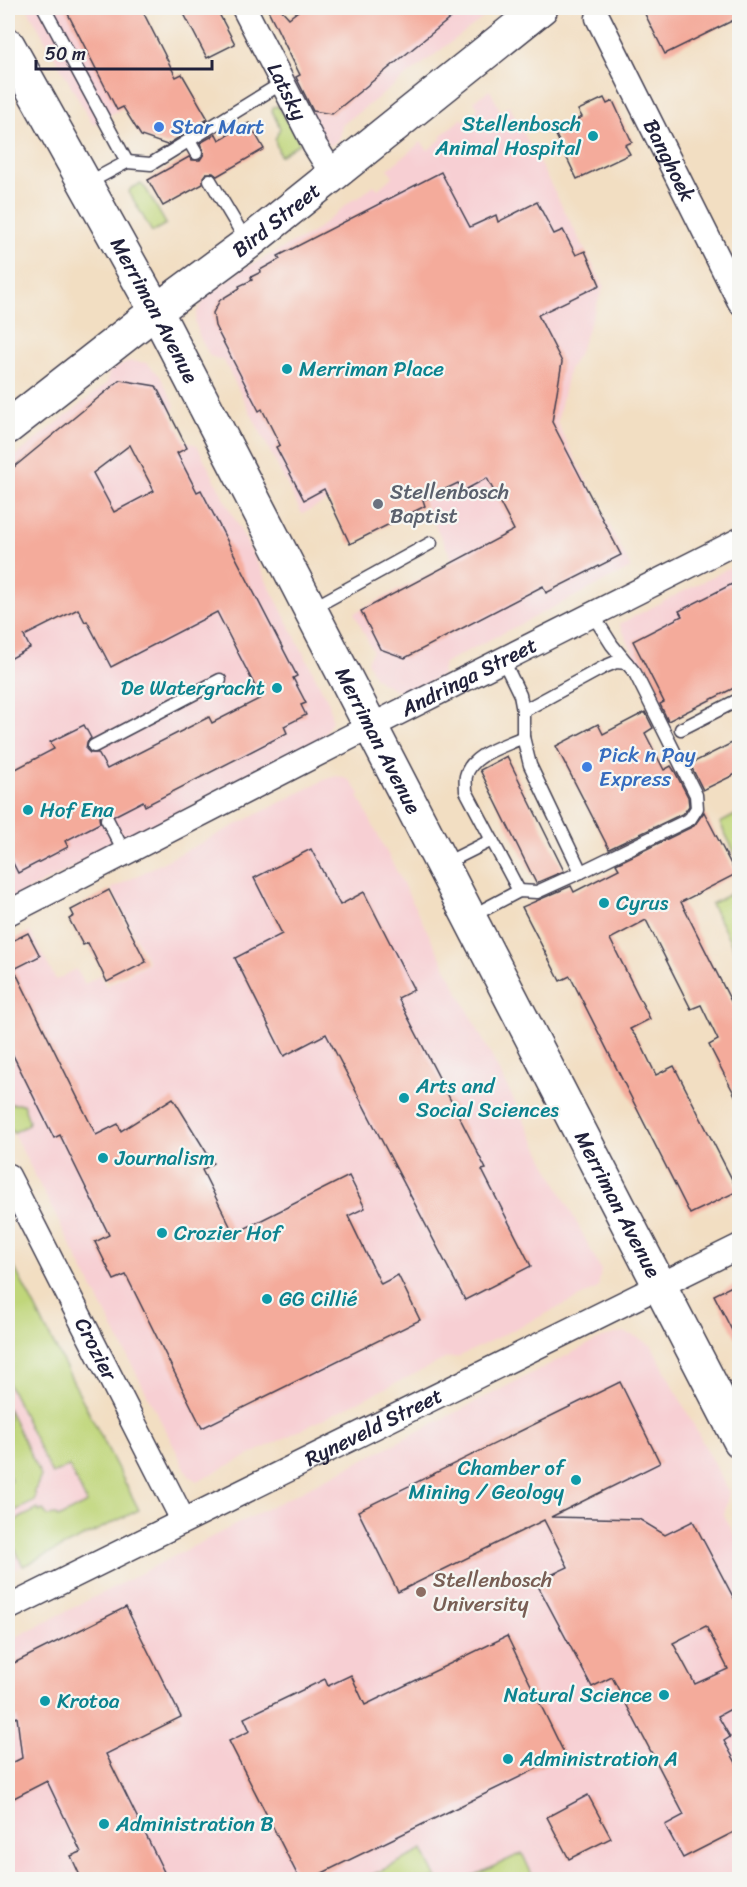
<svg xmlns="http://www.w3.org/2000/svg" width="747" height="1887" font-family="Sriracha,sans-serif">
<style>
.built{fill:#f7cfd3}
.green{fill:#c0d67a;stroke:#717c5a;stroke-width:1.5}
.building{fill:#f4ab9b;fill-rule:evenodd}
.lines{fill:none;stroke-linecap:round;stroke-linejoin:round}
.lane-casing{stroke:#413e4f;stroke-width:15}
.street-casing{stroke:#413e4f;stroke-width:27}
.secondary-casing{stroke:#413e4f;stroke-width:36}
.lane{stroke:#fff;stroke-width:12}
.street{stroke:#fff;stroke-width:24}
.secondary{stroke:#fff;stroke-width:33}
.shop-dot{fill:#3f7fe0;stroke:#f6f6f2;stroke-width:2}
.culture-dot{fill:#0f9aa8;stroke:#f6f6f2;stroke-width:2}
.worship-dot{fill:#6b7280;stroke:#f6f6f2;stroke-width:2}
.education-dot{fill:#8d6e63;stroke:#f6f6f2;stroke-width:2}
.labels{text-anchor:middle;stroke-width:4.5;stroke-linejoin:round;paint-order:stroke}
.street-label{font-size:21px;fill:#22223b;stroke:#f6f6f2}
.culture-label{font-size:21px;fill:#0d838f;stroke:#f6f6f2;text-anchor:start}
.shop-label{font-size:21px;fill:#366cbe;stroke:#f6f6f2;text-anchor:start}
.worship-label{font-size:21px;fill:#5b616d;stroke:#f6f6f2;text-anchor:start}
.education-label{font-size:21px;fill:#785e54;stroke:#f6f6f2;text-anchor:start}
</style>
<rect width="100%" height="100%" fill="#f6f6f2"/>
<filter id="ink" filterUnits="userSpaceOnUse"><feTurbulence type="fractalNoise" baseFrequency=".0167" numOctaves="2"/><feDisplacementMap in="SourceGraphic" scale="12" xChannelSelector="R" yChannelSelector="G"/><feConvolveMatrix kernelMatrix="1 2 1 2 8 2 1 2 1" color-interpolation-filters="sRGB"/></filter>
<filter id="wash" filterUnits="userSpaceOnUse"><feTurbulence type="fractalNoise" baseFrequency=".008" numOctaves="4" result="noise"/><feDisplacementMap in="SourceGraphic" scale="24" xChannelSelector="R" yChannelSelector="G"/><feGaussianBlur stdDeviation="1.35" result="paint"/><feColorMatrix in="noise" values="0 0 0 0 0 0 0 0 0 0 0 0 0 0 0 0 0 1.4 0 .05"/><feComposite in="paint" operator="in"/></filter>
<g filter="url(#wash)">
<rect width="100%" height="100%" fill="#f2dec2"/>
<g class="built">
<polygon points="27,8 141,8 176,77 93,125"/>
<polygon points="455,8 496,8 342,125 339,140 330,146 319,133 291,79 294,78 311,111 332,114 457,12"/>
<polygon points="490,90 501,112 509,105 604,286 578,355 569,369 557,423 631,568 444,663 441,677 409,691 397,690 382,683 374,676 367,661 373,651 354,613 453,561 423,501 457,483 436,444 302,514 224,361 210,356 200,338 195,322 197,312 205,298 241,270 312,233 356,197 357,199 374,185 378,189 393,176 388,169 421,142 428,150 442,138 440,136 462,118 464,121 478,109 474,100"/>
<polygon points="130,361 147,363 160,376 175,405 171,414 185,441 197,445 329,703 332,720 326,733 320,739 8,901 8,462 107,383 109,371"/>
<polygon points="739,563 739,685 668,721 619,624"/>
<polygon points="337,776 350,780 361,795 358,796 601,1270 598,1288 472,1350 458,1357 447,1358 197,1481 189,1476 8,1123 8,942 30,931 56,980 76,969 85,984 100,975 106,986 148,962 111,889 324,780"/>
<polygon points="8,1255 139,1510 8,1573"/>
<polygon points="624,1332 637,1337 652,1346 729,1492 724,1515 739,1544 739,1879 8,1880 8,1641 595,1341 614,1334"/>
</g>
<g class="green">
<polygon points="278,106 300,143 280,156 275,140 280,128 272,111 273,107"/>
<polygon points="141,184 146,189 166,224 152,232 129,192 131,188"/>
<polygon points="739,813 739,861 720,823"/>
<polygon points="739,889 739,958 711,904"/>
<polygon points="8,1104 23,1104 29,1121 28,1125 13,1133 8,1123"/>
<polygon points="8,1255 139,1510 23,1566 8,1533 8,1524 38,1509 39,1512 43,1510 48,1516 56,1515 58,1518 87,1503 69,1466 52,1474 8,1383"/>
<polygon points="8,1408 41,1476 35,1490 35,1501 8,1514 8,1482 11,1480 8,1474"/>
<polygon points="423,1850 437,1879 364,1879 366,1878"/>
<polygon points="522,1853 534,1879 467,1879"/>
</g>
<g id="blocks">
<g class="building">
<polygon points="65,8 141,8 176,77 182,74 208,119 167,145 141,136 123,107 117,110"/>
<polygon points="181,8 216,8 235,44 207,58"/>
<polygon points="267,8 280,8 289,18 302,8 463,8 332,114 313,111 296,77 300,75"/>
<polygon points="642,8 740,8 740,17 665,54"/>
<polygon points="604,98 607,104 613,101 632,142 625,145 630,154 577,179 554,131 582,117 578,110"/>
<polygon points="249,123 264,149 217,176 213,173 206,173 203,177 203,184 163,206 148,180 189,157 192,160 200,160 204,154 200,143 216,134 219,140"/>
<polygon points="441,172 470,227 496,215 498,222 537,202 554,234 563,230 576,255 585,251 600,285 538,315 562,362 552,422 621,555 546,593 543,586 405,658 380,649 361,611 514,530 487,478 463,491 458,483 423,500 425,506 350,544 324,489 304,500 276,447 280,445 262,409 259,411 215,326 213,313 220,300 240,288 239,286 252,280 251,277 261,272 260,270 280,259 278,256"/>
<path d="M120 380 156 386 187 448 177 453 197 492 201 490 297 676 293 678 306 703 301 705 306 715 284 726 287 733 145 806 143 801 114 816 108 811 103 812 99 818 100 823 65 841 68 847 18 873 8 853V773L54 749 50 742 84 725 91 738 87 742 86 749 90 753H98L107 769 209 717 212 723 261 698 217 612 111 667 87 621 85 622 78 609 24 636 30 648 8 660V472ZM130 445 154 491 114 512 93 473Z"/>
<polygon points="740,580 740,685 668,721 660,704 664,702 633,641 682,616 679,611"/>
<polygon points="645,712 653,728 645,733 664,770 671,766 675,772 688,797 689,806 684,813 609,849 556,746 598,724 603,734"/>
<polygon points="740,739 740,772 703,790 690,764"/>
<polygon points="507,756 564,871 536,883 480,770"/>
<polygon points="704,812 736,874 681,902 740,1019 740,1105 709,1045 718,1040 701,1005 691,1009 646,920 610,939 650,1019 630,1029 640,1042 656,1075 674,1066 738,1191 690,1214 570,976 560,981 522,907 571,886 574,892 619,869 616,864 694,826"/>
<polygon points="311,849 340,905 364,892 414,990 398,998 486,1169 482,1170 531,1266 465,1300 326,1034 284,1056 235,958 282,934 254,878"/>
<polygon points="109,890 146,962 107,982 88,943 83,945 69,919 74,916 71,910"/>
<polygon points="28,933 40,956 14,969 96,1135 118,1124 121,1131 173,1098 213,1163 202,1170 234,1234 349,1176 365,1208 348,1216 381,1284 398,1275 420,1320 202,1428 126,1275 114,1280 95,1242 109,1235 60,1135 54,1138 8,1045 8,943"/>
<polygon points="740,1282 740,1346 714,1295"/>
<path d="M620 1382 660 1463 551 1517 639 1519 665 1535 693 1521 740 1610V1704L718 1716 730 1737 724 1741 740 1770V1829L683 1858 665 1825 684 1815 612 1677 592 1687 536 1582 568 1567 544 1520 398 1592 358 1511ZM706 1626 728 1669 695 1684 673 1643Z"/>
<polygon points="126,1607 181,1717 106,1754 168,1880 82,1880 71,1856 81,1852 47,1781 8,1801 8,1765 22,1758 17,1717 8,1721 8,1666"/>
<polygon points="507,1636 565,1755 308,1880 300,1880 229,1741 250,1731 244,1718 325,1679 328,1686 351,1675 365,1705"/>
<polygon points="588,1795 611,1838 569,1859 547,1817"/>
</g>
</g>
</g>
<g filter="url(#ink)">
<use href="#blocks" fill-opacity="0" stroke="#413e4f" stroke-width="1.5"/>
<g class="lines">
<defs>
<g id="lane">
<polyline points="44,8 127,162"/>
<polyline points="189,141 196,153"/>
<polyline points="210,180 247,242"/>
<polyline points="86,184 127,162 151,164 282,83"/>
<polyline points="311,609 431,543"/>
<polyline points="523,711 604,667 616,662 627,663"/>
<polyline points="681,729 740,699"/>
<polyline points="94,746 220,680"/>
<polyline points="107,819 125,854"/>
<polyline points="444,864 492,840"/>
<polyline points="581,872 690,819 697,808 696,795 635,673 612,645 593,615"/>
<path d="M519 891 466 791C466 786 465 780 466 776 471 754 505 746 523 737"/>
<polyline points="470,917 519,891 537,892 581,872 530,765 523,737 523,711 520,695 503,660"/>
</g>
<g id="street">
<path id="s1" d="M244 8 315 146 333 175"/>
<path id="s2" d="M598 18 740 302"/>
<path id="s3" d="M8 913 350 737 740 540"/>
<path id="s4" d="M8 1176 183 1520"/>
<path id="s5" d="M8 1608 740 1246"/>
</g>
<g id="secondary">
<path id="s6" d="M8 45 156 311 740 1441"/>
<path id="s7" d="M8 427 156 311 248 243 541 8"/>
</g>
</defs>
<use href="#lane" class="lane-casing"/>
<use href="#street" class="street-casing"/>
<use href="#secondary" class="secondary-casing"/>
<use href="#lane" class="lane"/>
<use href="#street" class="street"/>
<use href="#secondary" class="secondary"/>
</g>
</g>
<g class="shop-dot">
<circle cx="159" cy="127" r="6"/>
<circle cx="587" cy="767" r="6"/>
</g>
<g class="culture-dot">
<circle cx="593" cy="136" r="6"/>
<circle cx="287" cy="369" r="6"/>
<circle cx="277" cy="688" r="6"/>
<circle cx="28" cy="810" r="6"/>
<circle cx="604" cy="903" r="6"/>
<circle cx="404" cy="1098" r="6"/>
<circle cx="103" cy="1158" r="6"/>
<circle cx="162" cy="1233" r="6"/>
<circle cx="267" cy="1299" r="6"/>
<circle cx="576" cy="1480" r="6"/>
<circle cx="664" cy="1695" r="6"/>
<circle cx="45" cy="1701" r="6"/>
<circle cx="508" cy="1759" r="6"/>
<circle cx="104" cy="1824" r="6"/>
</g>
<circle class="worship-dot" cx="378" cy="504" r="6"/>
<circle class="education-dot" cx="421" cy="1592" r="6"/>
<g class="labels">
<g class="street-label">
<text dy="7" stroke="none"><textPath href="#s1" startOffset="94">Latsky</textPath></text>
<text dy="7" stroke="none"><textPath href="#s2" startOffset="159">Banghoek</textPath></text>
<text dy="7" stroke="none"><textPath href="#s7" startOffset="339">Bird Street</textPath></text>
<text dy="7" stroke="none"><textPath href="#s6" startOffset="303">Merriman Avenue</textPath></text>
<text dy="7" stroke="none"><textPath href="#s3" startOffset="518">Andringa Street</textPath></text>
<text dy="7" stroke="none"><textPath href="#s6" startOffset="788">Merriman Avenue</textPath></text>
<text dy="7" stroke="none"><textPath href="#s6" startOffset="1310">Merriman Avenue</textPath></text>
<text dy="7" stroke="none"><textPath href="#s4" startOffset="194">Crozier</textPath></text>
<text dy="7" stroke="none"><textPath href="#s5" startOffset="408">Ryneveld Street</textPath></text>
</g>
<g class="culture-label">
<text x="581" y="131" text-anchor="end">Stellenbosch<tspan x="581" dy="24">Animal Hospital</tspan></text>
<text x="299" y="376">Merriman Place</text>
<text x="265" y="695" text-anchor="end">De Watergracht</text>
<text x="40" y="817">Hof Ena</text>
<text x="616" y="910">Cyrus</text>
<text x="416" y="1093">Arts and<tspan x="416" dy="24">Social Sciences</tspan></text>
<text x="115" y="1165">Journalism</text>
<text x="174" y="1240">Crozier Hof</text>
<text x="279" y="1306">GG Cillié</text>
<text x="564" y="1475" text-anchor="end">Chamber of<tspan x="564" dy="24">Mining / Geology</tspan></text>
<text x="652" y="1702" text-anchor="end">Natural Science</text>
<text x="57" y="1708">Krotoa</text>
<text x="520" y="1766">Administration A</text>
<text x="116" y="1831">Administration B</text>
</g>
<g class="shop-label">
<text x="171" y="134">Star Mart</text>
<text x="599" y="762">Pick n Pay<tspan x="599" dy="24">Express</tspan></text>
</g>
<g class="worship-label">
<text x="390" y="499">Stellenbosch<tspan x="390" dy="24">Baptist</tspan></text>
</g>
<g class="education-label">
<text x="433" y="1587">Stellenbosch<tspan x="433" dy="24">University</tspan></text>
</g>
</g>
<rect width="747" height="1887" fill="none" stroke="#f6f6f2" stroke-width="30"/>
<path d="M36 60v9h176v-9" fill="none" stroke="#22223b" stroke-width="3"/>
<text x="45" y="60" font-size="18" fill="#22223b" stroke="#f6f6f2" stroke-width="4.5" paint-order="stroke">50 m</text>
</svg>
